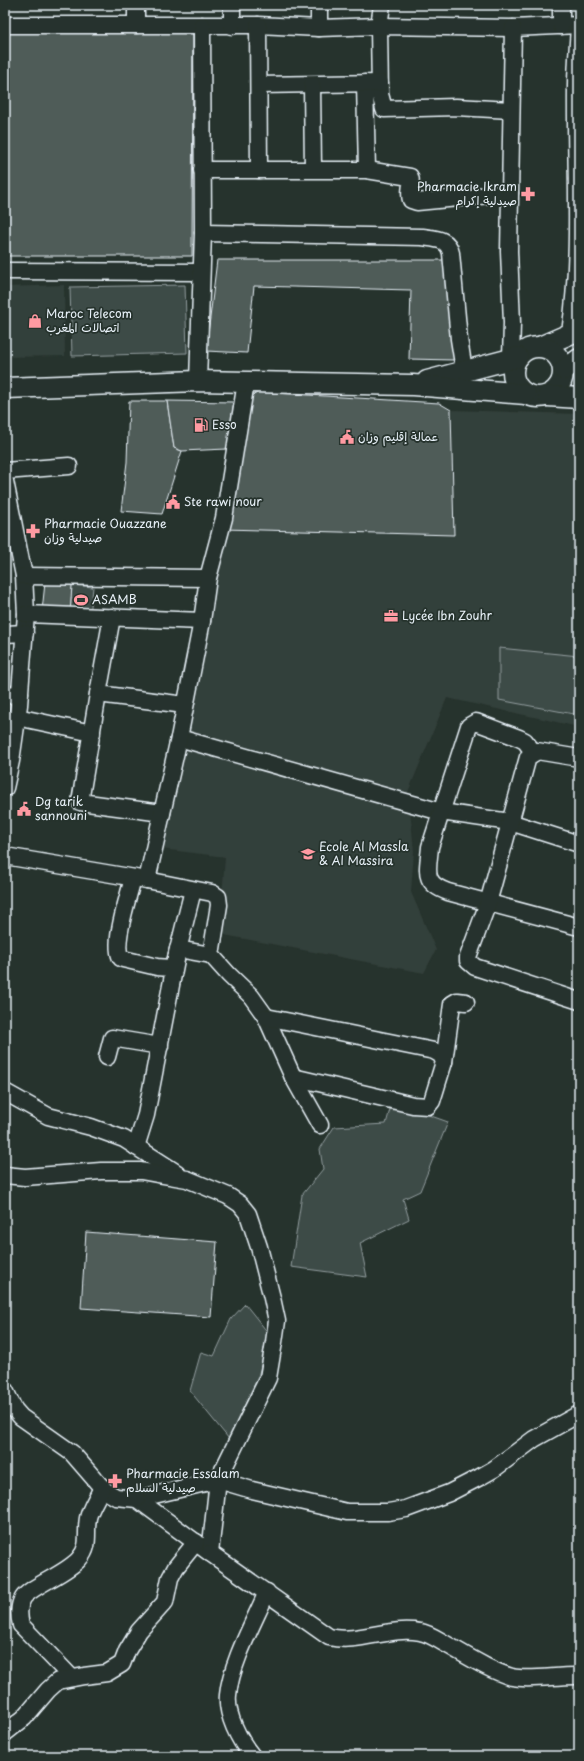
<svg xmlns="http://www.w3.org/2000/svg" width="584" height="1761" font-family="'Playpen Sans','Playpen Sans Arabic',sans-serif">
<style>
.built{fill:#333f3a}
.green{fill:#3e4b47;stroke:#939ea0}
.building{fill:#505c59;stroke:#e8f1f8}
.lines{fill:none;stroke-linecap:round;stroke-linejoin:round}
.minor-casing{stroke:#e8f1f8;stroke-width:19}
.major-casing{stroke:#e8f1f8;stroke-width:23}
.minor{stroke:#26332d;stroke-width:16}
.major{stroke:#26332d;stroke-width:20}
.labels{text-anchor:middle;stroke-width:3.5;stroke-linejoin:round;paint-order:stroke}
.poi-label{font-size:12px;fill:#e8f1f8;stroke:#26332d;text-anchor:start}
</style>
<rect width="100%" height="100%" fill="#26332d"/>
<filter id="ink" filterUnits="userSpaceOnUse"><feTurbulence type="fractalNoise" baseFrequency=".025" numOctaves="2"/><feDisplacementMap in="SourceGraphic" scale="8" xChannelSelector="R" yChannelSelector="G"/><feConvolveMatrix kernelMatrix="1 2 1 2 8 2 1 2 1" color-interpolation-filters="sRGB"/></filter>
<g filter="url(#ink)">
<g class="built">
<polygon points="64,285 65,356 5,357 5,287"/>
<polygon points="451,410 579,414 579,727 447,698 406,797 409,799 414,851 411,892 436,950 424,973 219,934 225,857 154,848 223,529 454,535"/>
</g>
<g class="green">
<polygon points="185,285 187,353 72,356 70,287"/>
<polygon points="72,585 93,587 90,616 70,614"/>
<polygon points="499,648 579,656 579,715 499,700"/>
<polygon points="392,1102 448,1122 420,1191 403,1199 409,1219 360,1243 367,1277 291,1267 302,1195 323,1169 320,1149 334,1127 386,1124"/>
<polygon points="245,1304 269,1334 258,1377 229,1439 190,1391 201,1352 214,1356 231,1319"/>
</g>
<g class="building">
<polygon points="5,33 193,33 192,256 5,256"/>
<polygon points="217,260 449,260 454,360 409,359 411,290 254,286 247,353 206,351"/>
<polygon points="259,392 439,403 451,410 454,535 223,529 250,397"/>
<polygon points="129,401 167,401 174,448 182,451 162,514 121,511 127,462"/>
<polygon points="167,401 234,402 227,449 182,451 174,448"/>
<polygon points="45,583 72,585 70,614 42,611"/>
<polygon points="86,1232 217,1242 211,1317 81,1308"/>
</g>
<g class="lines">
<defs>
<g id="minor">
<polyline points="136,5 136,25"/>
<polyline points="382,5 379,26 380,94 384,109 456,107 511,110"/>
<polyline points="5,25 258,25 319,28 379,26 513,28 579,25"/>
<polyline points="202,25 203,233"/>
<polyline points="258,25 259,170"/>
<polyline points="232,26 232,5"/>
<polyline points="561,26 561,5"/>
<polyline points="319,28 319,5"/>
<polyline points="365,83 367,170"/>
<polyline points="259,85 380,83"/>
<polyline points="312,85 313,169"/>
<path d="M202 170H367L410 177C413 184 408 192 411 200L417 202 510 193"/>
<polyline points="5,271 201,272"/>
<path d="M570 333C582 251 575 168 576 86 576 66 578 46 579 25"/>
<polyline points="511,358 512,323 509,251 513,28"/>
<path d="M198 381 203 233 422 237C435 239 448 238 451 253L459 339 464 370"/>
<polyline points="5,471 69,466"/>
<polyline points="5,481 24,576 26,614 19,705 11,761 5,788"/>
<polyline points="24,576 208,578"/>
<polyline points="26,614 202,621"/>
<polyline points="112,617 98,694 185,705"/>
<polyline points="5,634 25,633"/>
<polyline points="98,694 80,802 162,813"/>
<polyline points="5,695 20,694"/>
<polyline points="17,717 92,733"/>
<polyline points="179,738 441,812 510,822 579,844"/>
<path d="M534 753 525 741 519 738 476 722 469 726 430 847C428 871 422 883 448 892L579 927"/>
<polyline points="579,758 537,751 528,757 488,903 468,957 468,961 475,967 579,1001"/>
<polyline points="5,856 147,880 212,893 218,897 219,905 211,955 229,975 251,996 266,1017 293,1077 320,1125"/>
<path d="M133 878C129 895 112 944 121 958L123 959 157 967 170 968 175 962 193 890"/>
<polyline points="147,880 179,738 202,621 208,578 224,518 246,382"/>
<polyline points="266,1017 434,1051 441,1055 444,1062 432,1101 428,1106 413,1105 293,1077"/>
<polyline points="107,1057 112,1038 160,1046"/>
<polyline points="444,1062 452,1004 457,1001 466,1002"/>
<polyline points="5,1092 48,1116 91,1127 124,1139 177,1173"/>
<polyline points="136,1147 146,1115 178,949 211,955"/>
<polyline points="5,1175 25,1177 101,1171 141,1171 157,1174 187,1179 228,1196 240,1204 248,1214 259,1247 272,1298 277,1321 274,1342 268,1378 218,1480 210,1553 137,1499 218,1480 252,1490 347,1512 388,1512 406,1509 449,1493 480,1477 494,1469 534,1439 579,1414"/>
<polyline points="5,1390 14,1409 21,1417 72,1453 104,1490 116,1497 137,1499"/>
<path d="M210 1553 329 1637C359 1644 390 1626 420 1632 428 1633 437 1639 444 1643 466 1655 488 1670 512 1677 530 1681 559 1675 579 1676"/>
<path d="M72 1678 21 1625C19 1617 18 1606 23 1598 31 1586 66 1574 79 1559 91 1546 85 1534 88 1518 90 1508 98 1497 102 1487"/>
<polyline points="5,1733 24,1718 48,1690 58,1681 84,1676 107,1673 122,1664 127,1651 139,1631 165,1602 170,1578 176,1567 196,1542"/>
<path d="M252 1756C239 1740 226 1715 228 1695 231 1663 254 1622 267 1592"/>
</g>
<g id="major">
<polyline points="542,346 579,330"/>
<circle cx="538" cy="372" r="25"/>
<polyline points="564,370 579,359"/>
<polyline points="427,381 518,357"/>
<polyline points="5,388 198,381 413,385 526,394"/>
<polyline points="548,396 579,398"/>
</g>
</defs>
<use href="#minor" class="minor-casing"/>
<use href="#major" class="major-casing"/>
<use href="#minor" class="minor"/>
<use href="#major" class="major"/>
</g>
</g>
<defs>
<symbol id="pharmacy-bare" viewBox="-9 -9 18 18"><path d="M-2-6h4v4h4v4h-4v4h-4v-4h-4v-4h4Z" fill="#ff9aa2" stroke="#26332d" stroke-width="2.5" paint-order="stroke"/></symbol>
<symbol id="shop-bare" viewBox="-9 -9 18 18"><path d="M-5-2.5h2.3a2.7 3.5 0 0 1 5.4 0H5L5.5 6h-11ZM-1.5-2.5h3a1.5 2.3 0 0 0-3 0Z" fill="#ff9aa2" stroke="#26332d" stroke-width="2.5" paint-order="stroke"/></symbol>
<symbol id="fuel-bare" viewBox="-9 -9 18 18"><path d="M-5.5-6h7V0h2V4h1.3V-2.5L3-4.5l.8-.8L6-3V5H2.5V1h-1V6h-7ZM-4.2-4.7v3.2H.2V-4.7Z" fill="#ff9aa2" stroke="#26332d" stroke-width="2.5" paint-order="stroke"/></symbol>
<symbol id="civic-bare" viewBox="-9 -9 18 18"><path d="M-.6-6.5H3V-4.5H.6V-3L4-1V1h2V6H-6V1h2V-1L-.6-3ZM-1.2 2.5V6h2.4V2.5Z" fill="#ff9aa2" stroke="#26332d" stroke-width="2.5" paint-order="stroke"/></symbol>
<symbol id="stadium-bare" viewBox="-9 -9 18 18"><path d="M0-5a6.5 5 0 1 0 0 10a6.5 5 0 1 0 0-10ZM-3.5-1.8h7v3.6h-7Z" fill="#ff9aa2" stroke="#26332d" stroke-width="2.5" paint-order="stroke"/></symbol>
<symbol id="office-bare" viewBox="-9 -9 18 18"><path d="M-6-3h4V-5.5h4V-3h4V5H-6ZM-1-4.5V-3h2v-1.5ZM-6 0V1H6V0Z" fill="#ff9aa2" stroke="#26332d" stroke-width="2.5" paint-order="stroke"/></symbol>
<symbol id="school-bare" viewBox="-9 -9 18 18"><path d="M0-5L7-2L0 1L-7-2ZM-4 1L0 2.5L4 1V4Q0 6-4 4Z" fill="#ff9aa2" stroke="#26332d" stroke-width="2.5" paint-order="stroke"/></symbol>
</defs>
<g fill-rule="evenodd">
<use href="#pharmacy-bare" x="518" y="184" width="20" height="20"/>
<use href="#shop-bare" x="25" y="311" width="20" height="20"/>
<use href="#fuel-bare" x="191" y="415" width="20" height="20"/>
<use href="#civic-bare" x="337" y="427" width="20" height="20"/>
<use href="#civic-bare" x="163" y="492" width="20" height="20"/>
<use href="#pharmacy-bare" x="23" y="521" width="20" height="20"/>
<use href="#stadium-bare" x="71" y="590" width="20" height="20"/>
<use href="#office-bare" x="381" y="606" width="20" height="20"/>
<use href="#civic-bare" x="14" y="799" width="20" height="20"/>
<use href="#school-bare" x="298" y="844" width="20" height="20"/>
<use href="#pharmacy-bare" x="105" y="1471" width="20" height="20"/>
</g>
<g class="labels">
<g class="poi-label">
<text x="517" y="191" text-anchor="end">Pharmacie Ikram<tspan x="517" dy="14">صيدلية إكرام</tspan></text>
<text x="46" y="318">Maroc Telecom<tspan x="46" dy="14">اتصالات المغرب</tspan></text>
<text x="212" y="429">Esso</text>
<text x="358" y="441">عمالة إقليم وزان</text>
<text x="184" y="506">Ste rawi nour</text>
<text x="44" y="528">Pharmacie Ouazzane<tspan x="44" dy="14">صيدلية وزان</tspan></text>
<text x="92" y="604">ASAMB</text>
<text x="402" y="620">Lycée Ibn Zouhr</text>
<text x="35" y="806">Dg tarik<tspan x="35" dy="14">sannouni</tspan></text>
<text x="319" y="851">Ecole Al Massla<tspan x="319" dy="14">&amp; Al Massira</tspan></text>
<text x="126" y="1478">Pharmacie Essalam<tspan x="126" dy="14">صيدلية السلام</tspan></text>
</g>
</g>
<rect width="584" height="1761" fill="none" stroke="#26332d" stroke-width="20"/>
<rect x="10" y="10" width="564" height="1741" fill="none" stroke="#e8f1f8" stroke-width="1.5" filter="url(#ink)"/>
</svg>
